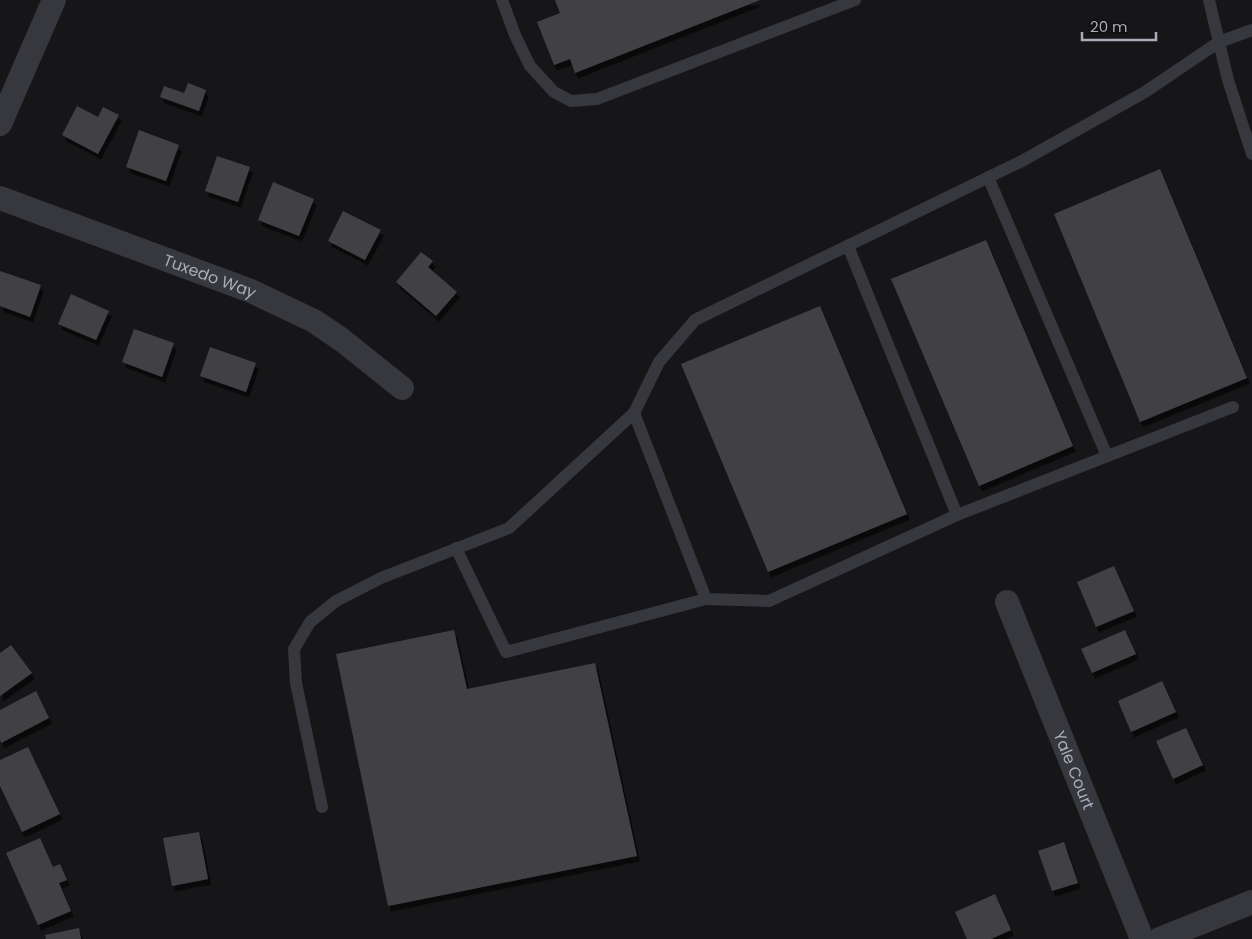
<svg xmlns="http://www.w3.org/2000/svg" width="1252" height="939" font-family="Poppins,sans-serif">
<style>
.building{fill:#404145;filter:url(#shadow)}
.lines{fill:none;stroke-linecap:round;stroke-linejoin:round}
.service{stroke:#37383d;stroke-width:12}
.minor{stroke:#37383d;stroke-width:24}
.labels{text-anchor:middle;stroke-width:4.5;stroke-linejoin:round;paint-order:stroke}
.street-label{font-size:16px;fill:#a8adb8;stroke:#111113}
</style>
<defs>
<filter id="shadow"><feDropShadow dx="3" dy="5.5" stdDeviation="0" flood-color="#0009"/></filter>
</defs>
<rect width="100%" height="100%" fill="#161618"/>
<g class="building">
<polygon points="555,0 760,0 575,73 570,59 554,65 537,22 560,13"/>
<polygon points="188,83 206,90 199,111 160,97 164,86 184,93"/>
<polygon points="77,106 98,117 103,107 119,115 98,154 62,135"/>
<polygon points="139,130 179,145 166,181 126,167"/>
<polygon points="217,156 250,167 238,202 205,191"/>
<polygon points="1160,169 1247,378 1140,422 1054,214"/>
<polygon points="273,182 314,199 299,236 258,220"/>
<polygon points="343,211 381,230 365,260 328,241"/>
<polygon points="986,240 1073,446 979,486 891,279"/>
<polygon points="421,252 433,261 428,267 457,292 436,316 396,282"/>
<polygon points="0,271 41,285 30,317 0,306"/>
<polygon points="71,294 109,311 96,340 58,324"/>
<polygon points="820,306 907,514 768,572 681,364"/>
<polygon points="134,329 174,343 162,377 122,362"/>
<polygon points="210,347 256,363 246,392 200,376"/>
<polygon points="1114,566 1134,611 1096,627 1077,582"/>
<polygon points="454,630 467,689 595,663 637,856 388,906 336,654"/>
<polygon points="1125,630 1136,654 1092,673 1081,649"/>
<polygon points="11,645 32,673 0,696 0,653"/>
<polygon points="1162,681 1176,712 1131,732 1118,701"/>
<polygon points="36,691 49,718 1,743 0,740 0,710"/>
<polygon points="1186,728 1203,765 1173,779 1156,741"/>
<polygon points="28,747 60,814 22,832 0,786 0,760"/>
<polygon points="199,832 208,879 172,886 163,838"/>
<polygon points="40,838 53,867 60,864 67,880 59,883 71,911 38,925 6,853"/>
<polygon points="1064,842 1078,883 1052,891 1038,851"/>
<polygon points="995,894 1011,930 991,939 967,939 955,912"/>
<polygon points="79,928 81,939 46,939 45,935"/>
</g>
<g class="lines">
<g class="service">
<polyline points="502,0 515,35 530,66 554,92 571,101 597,99 855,0"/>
<polyline points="1209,0 1228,80 1252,154"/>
<polyline points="988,177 1107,456"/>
<polyline points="848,246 957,515 769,601 706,599 634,413 659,362 695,320 1022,161 1145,92 1219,42 1252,30"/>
<polyline points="957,515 1233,407"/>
<polyline points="456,548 506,652 706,599"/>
<polyline points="322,807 296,683 294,649 310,622 336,601 381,578 509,528 634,413"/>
</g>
<g class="minor">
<polyline points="0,124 54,0"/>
<path id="s1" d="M0 198 251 291 314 321 342 340 402 388"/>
<path id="s2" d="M1007 602 1142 939"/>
<polyline points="1160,939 1252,902"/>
</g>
</g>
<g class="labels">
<g class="street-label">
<text dy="6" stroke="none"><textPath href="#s1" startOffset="224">Tuxedo Way</textPath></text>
<text dy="6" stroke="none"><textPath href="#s2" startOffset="181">Yale Court</textPath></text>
</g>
</g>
<path d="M1082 32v8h74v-8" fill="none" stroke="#a8adb8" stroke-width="2.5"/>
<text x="1090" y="32" font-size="15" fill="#a8adb8" stroke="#111113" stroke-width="4" paint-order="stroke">20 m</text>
</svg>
